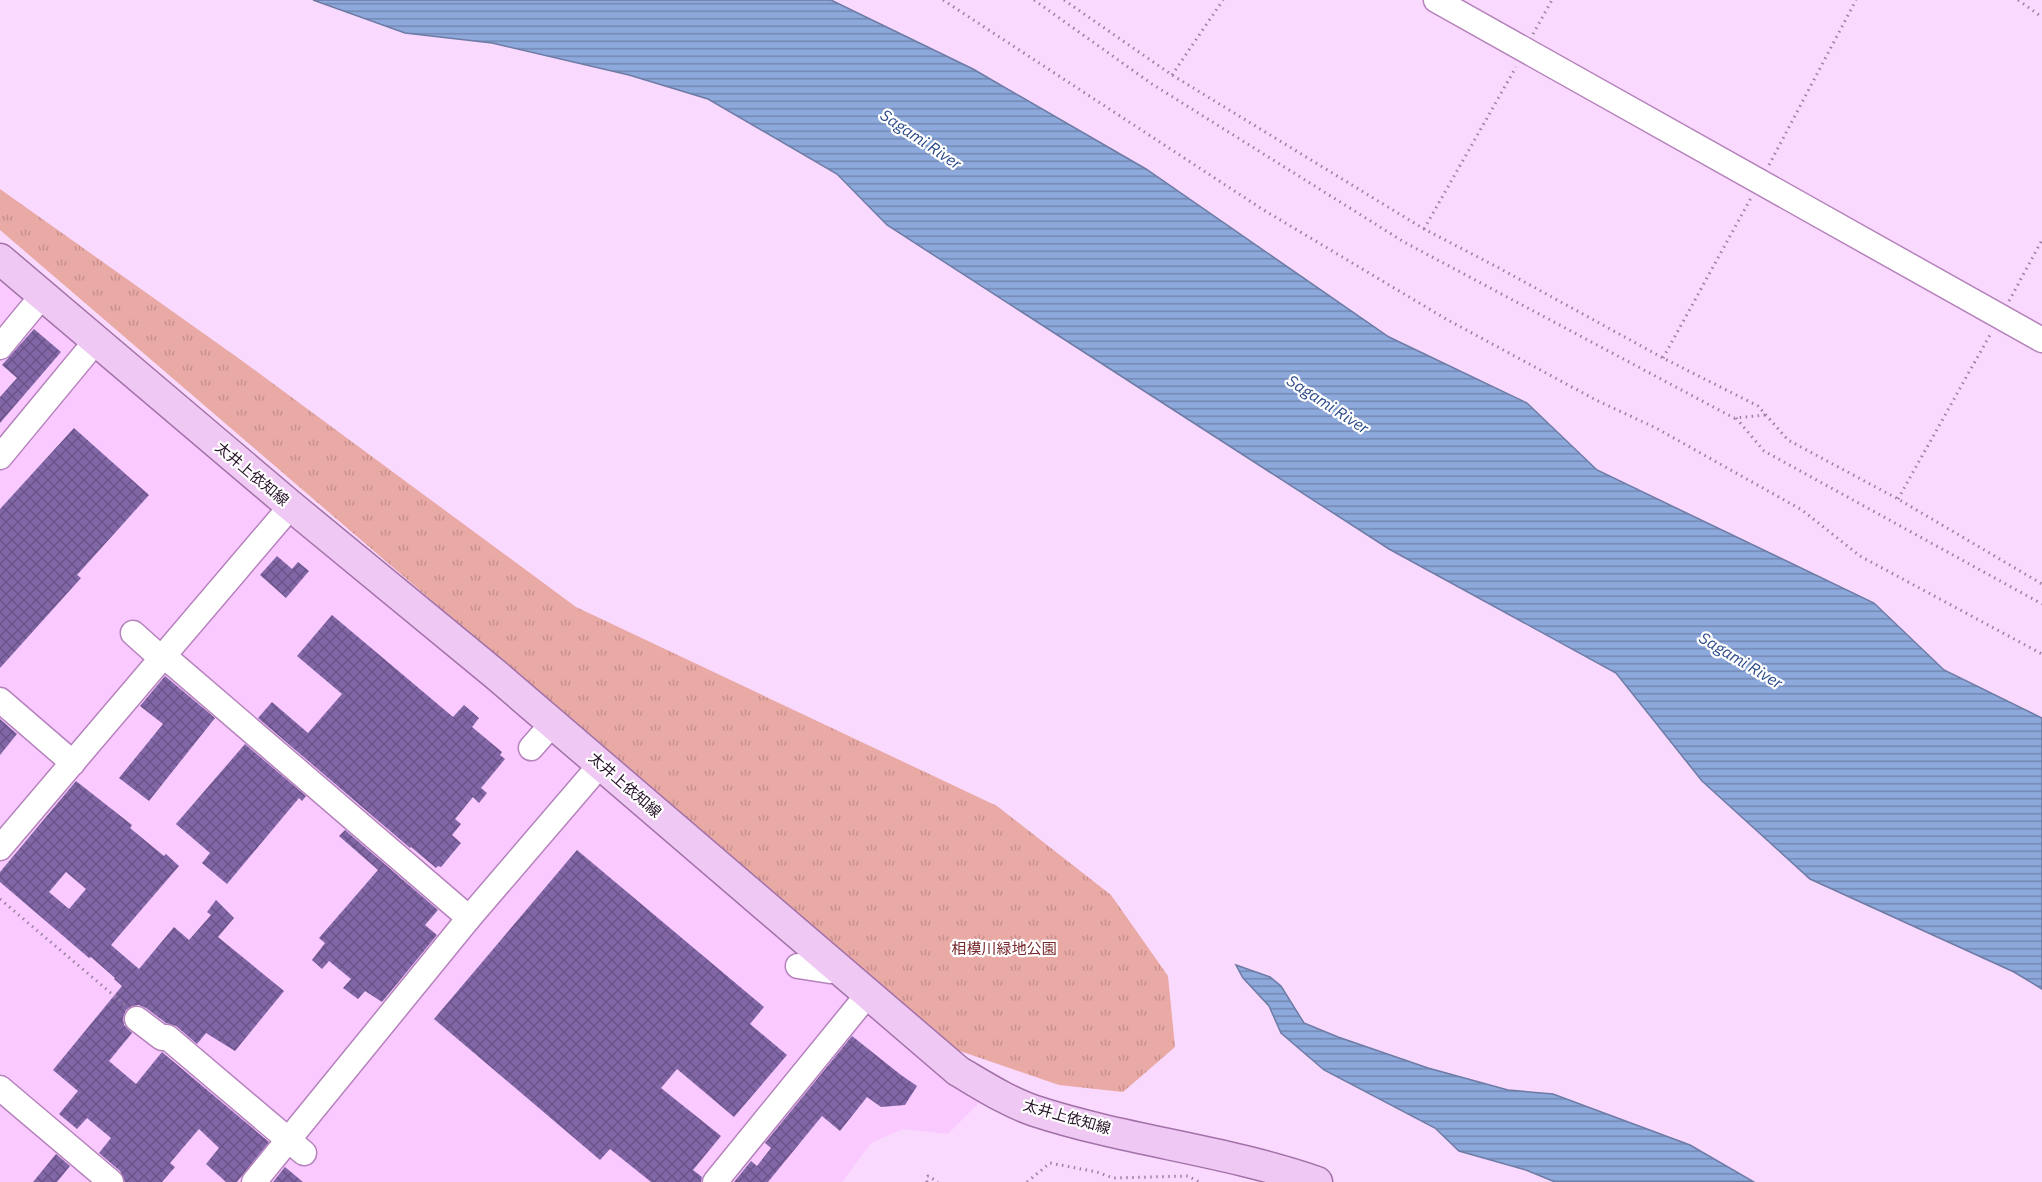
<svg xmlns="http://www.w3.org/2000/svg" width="2042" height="1182" font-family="'IBM Plex Sans','Noto Sans JP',sans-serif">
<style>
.built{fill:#f9c9ff}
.park{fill:url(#park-tufts)}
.water{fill:url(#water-rules);stroke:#6e7ba5;stroke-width:1.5}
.building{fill:url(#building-cross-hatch);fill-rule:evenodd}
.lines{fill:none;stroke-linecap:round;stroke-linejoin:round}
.minor-casing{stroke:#b582bc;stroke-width:27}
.major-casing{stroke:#a271a8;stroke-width:33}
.path{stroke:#9d82a0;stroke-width:3;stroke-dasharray:1.5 4.5;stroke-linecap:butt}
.minor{stroke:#fff;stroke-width:24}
.major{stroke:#efc8f4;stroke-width:30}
.labels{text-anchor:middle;stroke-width:4.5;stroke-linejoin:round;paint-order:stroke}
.street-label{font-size:15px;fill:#261228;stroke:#fff}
.park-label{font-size:15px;fill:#77282a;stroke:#fff}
.water-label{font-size:16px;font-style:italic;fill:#2b4a89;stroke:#fff}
</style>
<defs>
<pattern id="park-tufts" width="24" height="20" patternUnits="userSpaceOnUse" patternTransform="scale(1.5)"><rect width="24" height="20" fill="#e9a9a5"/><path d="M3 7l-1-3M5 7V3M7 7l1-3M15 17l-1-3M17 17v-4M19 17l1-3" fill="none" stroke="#c8908e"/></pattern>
<pattern id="water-rules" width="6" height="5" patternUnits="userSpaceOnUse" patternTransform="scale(1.5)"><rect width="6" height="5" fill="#8da8db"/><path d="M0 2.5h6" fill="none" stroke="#7387b2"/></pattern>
<pattern id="building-cross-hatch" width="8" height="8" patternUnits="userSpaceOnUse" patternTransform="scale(1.5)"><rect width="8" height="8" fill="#8267a7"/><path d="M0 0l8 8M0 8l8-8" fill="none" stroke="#6a5388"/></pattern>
</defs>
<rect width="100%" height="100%" fill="#fad9fe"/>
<polygon class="built" points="0,269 979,1103 948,1134 903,1129 871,1143 842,1182 0,1182"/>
<polygon class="park" points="0,189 241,360 576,607 997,806 1111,895 1168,976 1175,1047 1123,1092 1059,1085 954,1049 0,230"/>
<g class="water">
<polygon points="313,0 831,0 973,69 1146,169 1389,337 1527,403 1597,470 1874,603 1944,670 2042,718 2042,989 2014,972 1810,879 1702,781 1616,673 1389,549 887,225 837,174 708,99 629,75 492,43 405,33"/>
<polygon points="1236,965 1270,977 1281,986 1304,1023 1338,1037 1428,1068 1508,1090 1553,1094 1690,1145 1754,1182 1555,1182 1526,1170 1459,1151 1435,1128 1324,1070 1281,1033 1269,1006 1243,978"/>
</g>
<g class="building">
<polygon points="34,329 61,352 0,423 0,397 17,378 2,365"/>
<polygon points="74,428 149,495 77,575 81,578 0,668 0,509"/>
<polygon points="277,556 292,569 298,562 309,571 286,598 260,575"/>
<polygon points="332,615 453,717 464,705 479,718 472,727 502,752 500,755 505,759 481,788 487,793 479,803 473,797 455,819 461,824 452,835 461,843 441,867 438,866 436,868 411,847 410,848 258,718 272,702 308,733 342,694 297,656"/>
<polygon points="165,676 215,718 149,801 119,778 163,724 140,706"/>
<polygon points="0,719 17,734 0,755"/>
<polygon points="245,744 306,796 302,801 299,798 227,884 202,863 210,853 176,824"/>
<path d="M76 781 132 825 130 828 164 856 166 854 179 866 111 945 139 969 174 927 189 940 211 915 207 912 216 900 234 918 218 937 284 991 235 1051 206 1033 197 1044 176 1026 166 1023 146 1008 139 1005 132 1006 126 1010 123 1018 124 1025 132 1033 109 1061 136 1084 162 1052 269 1142 237 1182H226L206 1164 219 1148 199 1129 170 1163 175 1167 162 1182H125L120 1171 99 1153 111 1138 87 1118 77 1129 59 1114 78 1091 53 1070 122 986 114 979 115 978 91 957 89 958 0 882V872ZM66 872 86 889 69 909 49 892Z"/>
<polygon points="345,830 438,910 425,925 437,935 382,1002 365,991 358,999 343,988 351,979 329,961 322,969 312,960 325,943 319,938 378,870 339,836"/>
<polygon points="577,850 764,1007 750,1024 787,1055 734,1117 677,1069 661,1088 721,1136 693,1170 702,1177 701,1182 651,1182 610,1149 600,1160 434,1019"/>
<polygon points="852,1036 901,1075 917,1086 905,1105 881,1107 867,1097 840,1131 822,1116 768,1182 734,1182 751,1161 757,1166 771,1148 765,1143"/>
<polygon points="56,1154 70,1166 57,1182 33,1182"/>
<polygon points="285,1167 303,1182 273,1182"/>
</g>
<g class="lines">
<defs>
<g id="minor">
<polyline points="1436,0 2042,340"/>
<polyline points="0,347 42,296"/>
<polyline points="0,457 95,342"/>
<polyline points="133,633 161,658"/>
<polyline points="163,655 469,918"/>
<polyline points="0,700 73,763"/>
<polyline points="531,748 553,723"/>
<polyline points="0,848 291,506"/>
<polyline points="798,966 830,971 838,967"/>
<polyline points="137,1019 162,1038 167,1037 304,1153"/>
<polyline points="0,1088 111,1182"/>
<polyline points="254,1182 469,918 601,764"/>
<polyline points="715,1182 869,993"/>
</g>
<path id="major" d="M0 259 291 506 495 674 958 1071C982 1085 1008 1102 1035 1111 1127 1141 1225 1150 1317 1182"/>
</defs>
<use href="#minor" class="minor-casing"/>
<use href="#major" class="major-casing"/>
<g class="path">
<polyline points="943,0 1262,209 1446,319 1596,400 1656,428 1802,510 1860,556 2042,654"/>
<polyline points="1034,0 1152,84 1404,242 1734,418 1766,415"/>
<polyline points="1064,0 1172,75 1424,229 1499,268 1663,358 1758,406 1788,440 1898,499 2042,584"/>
<polyline points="2018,0 2042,17"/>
<polyline points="1533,34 1552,0"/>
<polyline points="1172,75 1223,0"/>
<polyline points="1769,165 1856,0"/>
<polyline points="1424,229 1516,67"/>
<polyline points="2009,301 2042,240"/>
<polyline points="1663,358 1751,198"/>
<polyline points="1736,418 1764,451 2042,604"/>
<polyline points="1898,499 1991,333"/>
<polyline points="0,899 125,1005"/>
<polyline points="927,1182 926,1178 928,1176 938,1182"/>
<polyline points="1027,1182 1050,1163 1097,1172 1113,1178 1188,1176 1199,1182"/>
</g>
<use href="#minor" class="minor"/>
<use href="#major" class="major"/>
</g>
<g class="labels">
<g class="street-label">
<text transform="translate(252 474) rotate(40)" y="5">太井上依知線</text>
<text transform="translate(625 785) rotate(41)" y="5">太井上依知線</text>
<text transform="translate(1067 1117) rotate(16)" y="5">太井上依知線</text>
</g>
<g class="park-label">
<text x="1004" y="954">相模川緑地公園</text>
</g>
<g class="water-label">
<text transform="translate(921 139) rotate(34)" y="6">Sagami River</text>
<text transform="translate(1328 404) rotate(33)" y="6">Sagami River</text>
<text transform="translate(1741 660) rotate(31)" y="6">Sagami River</text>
</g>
</g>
</svg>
